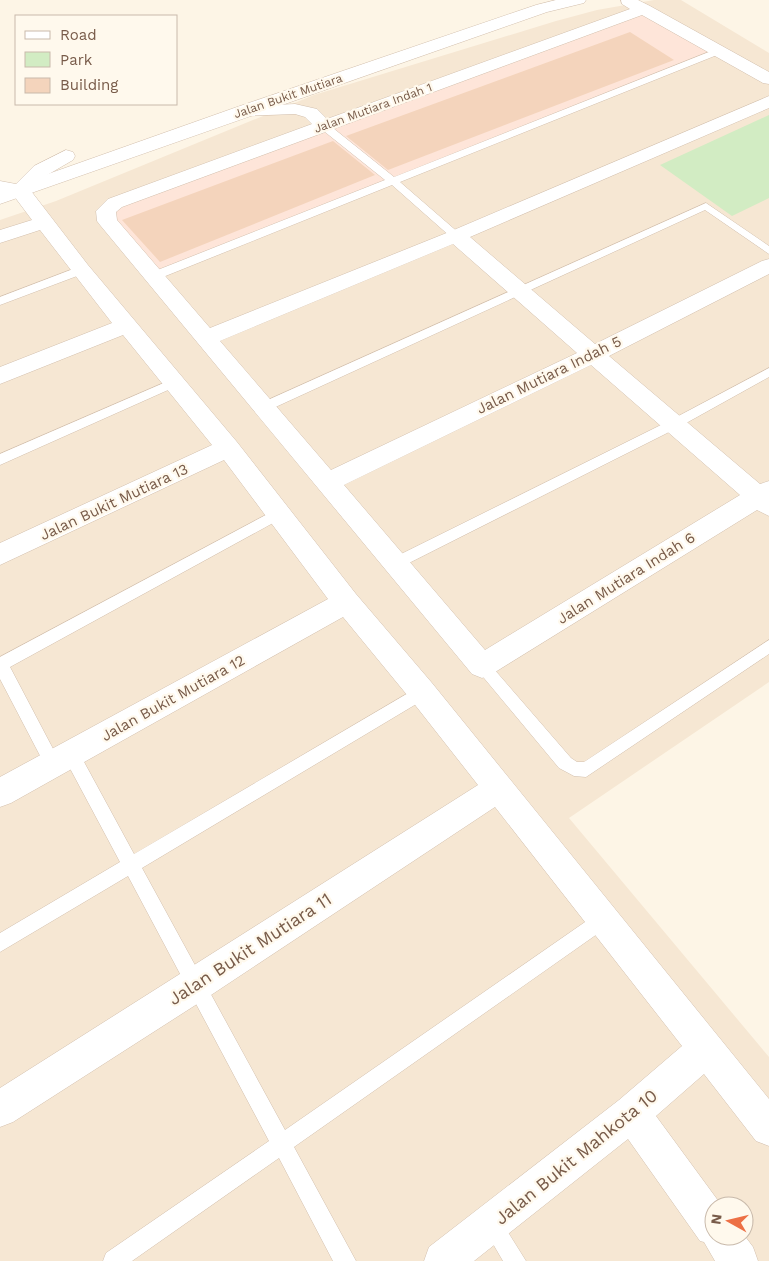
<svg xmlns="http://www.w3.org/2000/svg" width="769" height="1261" font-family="'Work Sans',sans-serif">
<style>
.residential{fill:#f6e7d3;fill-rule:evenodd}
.commercial{fill:#fee5d9}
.green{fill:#d2ecc3}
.building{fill:#f4d4bc}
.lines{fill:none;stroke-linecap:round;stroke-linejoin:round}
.service-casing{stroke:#d2bfad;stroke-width:1}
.minor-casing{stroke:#d2bfad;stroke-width:1}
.tertiary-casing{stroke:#d2bfad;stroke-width:1}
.service{fill:#fff;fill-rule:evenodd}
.minor{fill:#fff;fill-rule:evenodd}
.tertiary{fill:#fff;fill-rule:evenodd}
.labels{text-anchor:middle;stroke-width:4.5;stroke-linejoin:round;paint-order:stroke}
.far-street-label{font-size:12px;fill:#785b49;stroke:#fff9ed}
.street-label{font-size:15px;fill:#785b49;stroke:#fff9ed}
.near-street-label{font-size:18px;fill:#785b49;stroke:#fff9ed}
</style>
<rect width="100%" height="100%" fill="#fdf5e6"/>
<path class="residential" d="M654 0H681L769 53V682L569 818 769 1057V1261H0V220L56 201 314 95 556 21 597 10ZM714 1206H744V1236H714Z"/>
<polygon class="commercial" points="633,9 710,52 159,271 102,206"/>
<polygon class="green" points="769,115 769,198 732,216 660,165"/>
<g class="building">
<polygon points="630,32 674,60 388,170 346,136"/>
<polygon points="333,141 375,175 160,262 122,220"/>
</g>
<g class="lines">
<defs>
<g id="service">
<polygon points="719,48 724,51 722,53 400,182 460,234 462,236 460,238 452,238 392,185 158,279 154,280 148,276 150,273 385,180 320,128 320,124 328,124 394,177"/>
<polygon points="706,203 769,246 769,254 705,210 269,410 259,410 258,407 259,404"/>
<polygon points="81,266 85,267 87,270 85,273 0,305 0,297"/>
<polygon points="769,368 769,377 679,427 401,567 396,569 391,567 389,563 391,559 669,421"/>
<polygon points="173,379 179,383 177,386 0,465 0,454"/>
<polygon points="279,508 284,509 286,513 284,517 10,667 61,764 59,769 53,771 47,769 0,679 0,657"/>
<polygon points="769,640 769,654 586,777 574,776 559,768 474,666 477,661 482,659 487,661 571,758 577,762 584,762"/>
<polygon points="422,685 428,687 430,692 428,697 142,868 285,1130 598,913 604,910 610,913 613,919 610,925 294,1147 356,1261 333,1261 279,1158 132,1261 103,1261 106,1253 269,1141 128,876 0,952 0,933 120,862 65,759 63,754 65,749 71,747 77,749 134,854"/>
<polygon points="492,1215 499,1218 526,1261 503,1261 482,1225 485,1218"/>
</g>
<g id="minor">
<path d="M621 0H638L650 6 769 72V84L763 83 642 15 122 207 116 212 117 220 210 328 449 232 769 96V108L470 237 595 344 762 261 769 259V274L609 356 760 484 769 481V516L757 510 492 674 482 678 472 674 100 225 97 221 96 211 108 199 312 124 305 117 295 114 243 116 237 115 234 111 237 107 295 104 317 109 327 119 630 9 622 4ZM453 244 577 353 331 470 220 341ZM591 365 740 495 485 650 344 485Z"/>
<polygon points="66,150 73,152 75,156 73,160 42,178 31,191 88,265 237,442 356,594 432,683 769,1099 769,1146 756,1141 704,1074 656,1116 722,1206 714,1206 714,1236 744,1235 753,1247 758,1261 715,1261 704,1242 700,1241 628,1139 474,1261 424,1261 429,1247 619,1100 682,1046 495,807 208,997 13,1122 0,1127 0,1088 478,785 412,701 343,617 11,803 0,807 0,777 328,599 224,460 0,565 0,543 212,445 123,335 0,384 0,367 112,323 40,230 0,243 0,230 32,220 14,196 0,193 0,181 16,184 34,166"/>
</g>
<polygon id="tertiary" points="556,0 586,0 584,3 547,12 0,204 0,191 237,107 536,5"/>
</defs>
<use href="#service" class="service-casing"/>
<use href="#minor" class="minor-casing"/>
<use href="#tertiary" class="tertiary-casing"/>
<use href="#service" class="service"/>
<use href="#minor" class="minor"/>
<use href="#tertiary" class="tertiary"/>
</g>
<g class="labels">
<g class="far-street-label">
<text transform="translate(288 96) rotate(-19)" y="4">Jalan Bukit Mutiara</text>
<text transform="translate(373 108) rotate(-20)" y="4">Jalan Mutiara Indah 1</text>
</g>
<g class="street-label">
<text transform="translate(549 375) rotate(-26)" y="5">Jalan Mutiara Indah 5</text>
<text transform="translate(114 502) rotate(-25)" y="5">Jalan Bukit Mutiara 13</text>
<text transform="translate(626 578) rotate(-32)" y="5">Jalan Mutiara Indah 6</text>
<text transform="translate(173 698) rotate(-29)" y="5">Jalan Bukit Mutiara 12</text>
</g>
<g class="near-street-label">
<text transform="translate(250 949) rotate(-33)" y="6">Jalan Bukit Mutiara 11</text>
<text transform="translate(576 1157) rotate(-39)" y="6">Jalan Bukit Mahkota 10</text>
</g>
</g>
<rect x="15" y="15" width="162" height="90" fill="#fff9ed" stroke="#c9baab"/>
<rect x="25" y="31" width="25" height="8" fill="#ffffff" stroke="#c9baab"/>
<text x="60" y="40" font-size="15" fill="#785b49">Road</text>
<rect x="25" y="52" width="25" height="15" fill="#d2ecc3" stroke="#c9baab"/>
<text x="60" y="65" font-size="15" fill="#785b49">Park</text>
<rect x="25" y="78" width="25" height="15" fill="#f4d4bc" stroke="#c9baab"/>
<text x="60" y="90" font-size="15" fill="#785b49">Building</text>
<g transform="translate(729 1221) rotate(278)"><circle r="24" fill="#fff9ed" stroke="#c9baab"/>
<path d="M0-4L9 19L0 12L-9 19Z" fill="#ed7045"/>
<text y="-8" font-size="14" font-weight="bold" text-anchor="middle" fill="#785b49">N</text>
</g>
</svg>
